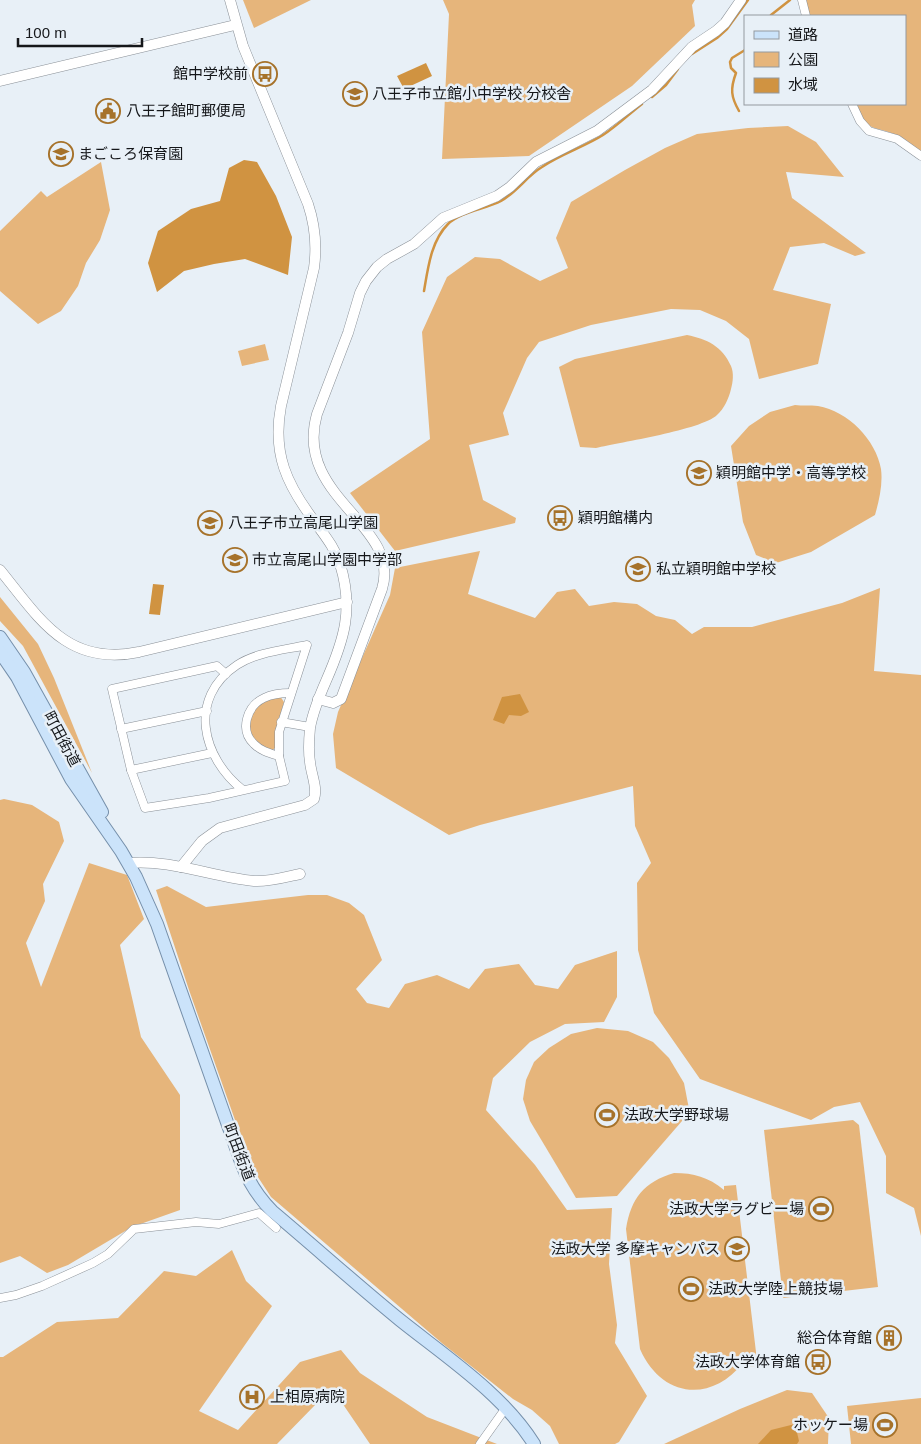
<svg xmlns="http://www.w3.org/2000/svg" width="921" height="1444" font-family="Arial,'Noto Sans JP',sans-serif">
<style>
.green{fill:#e6b57b}
.water{fill:#d09341}
.lines{fill:none;stroke-linecap:round;stroke-linejoin:round}
.stream{stroke:#d09341;stroke-width:2.5}
.minor-casing{stroke:#8a9097;stroke-width:9}
.tertiary-casing{stroke:#8a9097;stroke-width:11}
.primary-casing{stroke:#758faa;stroke-width:14}
.minor{stroke:#fff;stroke-width:8}
.tertiary{stroke:#fff;stroke-width:10}
.primary{stroke:#cbe3fa;stroke-width:12}
.labels{text-anchor:middle;stroke-width:5;stroke-linejoin:round;paint-order:stroke}
.poi-label{font-size:15px;fill:#15171a;stroke:#e8f0f7;text-anchor:start}
.street-label{font-size:15px;fill:#15171a;stroke:#e8f0f7}
</style>
<rect width="100%" height="100%" fill="#e8f0f7"/>
<g class="green">
<polygon points="243,0 311,0 254,28"/>
<polygon points="443,0 695,0 692,5 695,26 632,86 529,156 442,159 449,14"/>
<path d="M805 0H921V152C913 146 904 137 894 134 871 125 866 132 857 104H905V16H809Z"/>
<polygon points="788,126 816,142 844,177 786,172 792,198 866,253 855,256 824,243 790,247 773,290 831,304 818,364 759,379 749,339 726,321 700,310 671,309 591,325 539,342 527,358 503,413 509,435 469,445 483,500 516,518 515,523 395,551 350,493 430,439 422,332 447,277 475,257 500,259 540,281 568,268 556,238 571,202 625,170 665,148 697,134 748,128"/>
<polygon points="101,162 110,210 100,240 86,263 78,286 61,311 38,324 0,291 0,231 41,191 47,197"/>
<path d="M687 335C707 339 722 346 731 366 734 373 733 382 731 389 729 398 724 409 717 415 701 430 621 442 596 448L580 447 559 367 575 359Z"/>
<polygon points="265,344 269,360 242,366 238,351"/>
<path d="M795 405C802 406 810 405 818 406 848 411 876 440 881 469 883 484 879 501 875 515L811 552 776 563 756 555 743 522 731 446 749 426 770 412Z"/>
<polygon points="480,551 468,594 535,618 557,592 575,589 589,606 614,602 637,604 656,616 675,620 692,634 704,627 752,627 842,603 880,588 874,671 921,675 921,1236 914,1208 886,1193 886,1156 860,1102 834,1107 811,1120 700,1079 654,1013 638,950 637,883 651,863 635,826 633,786 480,825 449,835 336,768 333,734 338,712 390,595 395,568"/>
<polygon points="0,597 38,644 54,678 92,773 23,646 0,621"/>
<path d="M280 696 284 702 276 731 275 748 270 752C265 748 257 744 254 739 244 726 254 705 268 699 272 698 276 697 280 696Z"/>
<polygon points="4,799 32,805 59,822 64,841 43,884 45,901 26,943 41,987 89,863 127,875 144,919 120,945 141,1037 180,1095 180,1210 132,1227 68,1265 47,1273 20,1256 0,1263 0,800"/>
<polygon points="167,886 206,907 308,895 327,895 349,903 364,915 382,960 356,989 367,1003 389,1008 405,984 437,975 469,989 485,969 519,964 535,985 558,989 575,965 617,951 617,997 604,1022 565,1024 530,1042 493,1078 486,1110 535,1165 567,1210 612,1208 609,1264 617,1325 615,1343 647,1396 619,1442 615,1444 559,1444 550,1426 532,1410 513,1399 443,1344 271,1197 252,1168 189,990 156,890"/>
<polygon points="597,1028 628,1031 653,1042 669,1058 684,1083 689,1109 682,1121 617,1196 576,1198 530,1121 523,1099 526,1080 534,1062 549,1048 571,1034"/>
<polygon points="853,1120 859,1125 878,1287 783,1298 764,1130"/>
<path d="M674 1173C694 1173 708 1177 724 1190V1186L736 1185 756 1352V1366L744 1367 743 1363C710 1404 661 1397 640 1349L626 1229C631 1198 644 1182 674 1173Z"/>
<polygon points="232,1250 246,1281 272,1306 199,1411 238,1430 300,1362 341,1350 360,1373 427,1417 497,1444 370,1444 336,1394 316,1404 277,1444 0,1444 0,1357 3,1357 57,1322 118,1318 164,1271 196,1276"/>
<polygon points="787,1390 812,1393 829,1418 828,1444 664,1444 740,1409"/>
<polygon points="921,1398 921,1444 851,1444 847,1406"/>
</g>
<g class="water">
<polygon points="426,63 432,76 404,89 397,76"/>
<polygon points="244,160 257,162 276,196 292,237 288,275 245,259 214,264 184,271 157,292 148,263 158,231 191,209 220,201 229,168"/>
<polygon points="153,584 164,585 160,615 149,614"/>
<polygon points="520,694 529,712 521,716 509,715 504,724 493,720 502,697"/>
<polygon points="795,1424 799,1441 797,1444 758,1444 771,1430"/>
</g>
<g class="lines">
<g class="stream">
<polyline points="772,16 771,15 790,0"/>
<polyline points="692,54 717,38 727,29 748,0"/>
<polyline points="652,97 666,85 678,69"/>
<path d="M739 111C731 97 730 89 736 73L731 68 730 62 732 58 745 50"/>
<path d="M424 291C428 268 431 241 448 224 460 212 486 209 501 201 517 192 527 176 542 167 561 154 584 147 603 135 617 126 629 114 642 104"/>
</g>
<defs>
<g id="minor">
<polyline points="802,0 806,16"/>
<polyline points="852,104 860,121 869,131 897,139 921,156"/>
<path d="M226 674 217 666 112 689 131 770 145 808 209 798 285 781 279 756V732L307 645C284 650 257 652 237 665 187 698 202 758 243 790"/>
<polyline points="281,722 310,727"/>
<polyline points="121,729 207,711"/>
<path d="M279 756C269 753 261 751 254 744 239 730 247 706 264 698 272 694 282 693 291 693"/>
<polyline points="131,770 212,753"/>
<polyline points="0,1298 16,1295 42,1286 93,1263 108,1254 134,1229 196,1222 219,1224 259,1213 276,1228"/>
<polyline points="480,1444 505,1409"/>
</g>
<g id="tertiary">
<polyline points="0,81 235,25"/>
<path d="M0 570C39 618 67 667 139 652L347 602"/>
<path d="M318 699 333 703 341 699 382 589C402 524 293 498 317 414L348 333 360 293 366 281 377 267 387 259 414 244 443 218 497 196 510 187 536 162 597 131 652 90 692 47 716 31 725 23 741 0"/>
<path d="M128 863C171 859 212 877 254 881 270 882 285 877 300 874"/>
<path d="M181 867 202 841 220 828 305 805 314 799C318 788 311 774 310 762 308 751 309 739 310 728 313 711 319 697 326 681 344 640 354 609 340 564 335 548 325 536 315 522 287 485 272 454 281 406L314 268C317 246 315 225 308 204L243 46 230 0"/>
</g>
<g id="primary">
<polyline points="0,637 24,672 102,812"/>
<path d="M0 652 17 677 71 779 121 851 136 877 157 924 241 1162C248 1181 258 1197 272 1211 315 1247 357 1285 400 1320 445 1356 503 1394 534 1444"/>
</g>
</defs>
<use href="#minor" class="minor-casing"/>
<use href="#tertiary" class="tertiary-casing"/>
<use href="#primary" class="primary-casing"/>
<use href="#minor" class="minor"/>
<use href="#tertiary" class="tertiary"/>
<use href="#primary" class="primary"/>
</g>
<defs>
<symbol id="bus-ring" viewBox="-11 -11 22 22"><circle r="9.5" fill="#e8f0f7" stroke="#a6722a" stroke-width="1.5"/><path d="M-5-6H5V4H4V6H2V4H-2V6H-4V4H-5ZM-3.5-4V0h7V-4ZM-3.5 1.2v1.5H-2V1.2ZM2 1.2v1.5H3.5V1.2Z" fill="#a6722a"/></symbol>
<symbol id="school-ring" viewBox="-11 -11 22 22"><circle r="9.5" fill="#e8f0f7" stroke="#a6722a" stroke-width="1.5"/><path d="M0-5L7-2L0 1L-7-2ZM-4 1L0 2.5L4 1V4Q0 6-4 4Z" fill="#a6722a"/></symbol>
<symbol id="civic-ring" viewBox="-11 -11 22 22"><circle r="9.5" fill="#e8f0f7" stroke="#a6722a" stroke-width="1.5"/><path d="M-.6-6.5H3V-4.5H.6V-3L4-1V1h2V6H-6V1h2V-1L-.6-3ZM-1.2 2.5V6h2.4V2.5Z" fill="#a6722a"/></symbol>
<symbol id="stadium-ring" viewBox="-11 -11 22 22"><circle r="9.5" fill="#e8f0f7" stroke="#a6722a" stroke-width="1.5"/><path d="M0-5a6.5 5 0 1 0 0 10a6.5 5 0 1 0 0-10ZM-3.5-1.8h7v3.6h-7Z" fill="#a6722a"/></symbol>
<symbol id="university-ring" viewBox="-11 -11 22 22"><circle r="9.5" fill="#e8f0f7" stroke="#a6722a" stroke-width="1.5"/><path d="M0-5L7-2L0 1L-7-2ZM-4 1L0 2.5L4 1V4Q0 6-4 4Z" fill="#a6722a"/></symbol>
<symbol id="building-ring" viewBox="-11 -11 22 22"><circle r="9.5" fill="#e8f0f7" stroke="#a6722a" stroke-width="1.5"/><path d="M-4-6H4V6H1V3H-1V6H-4ZM-2.5-4.3h1.7v1.8h-1.7ZM.8-4.3h1.7v1.8H.8ZM-2.5-1h1.7V.8h-1.7ZM.8-1h1.7V.8H.8Z" fill="#a6722a"/></symbol>
<symbol id="hospital-ring" viewBox="-11 -11 22 22"><circle r="9.5" fill="#e8f0f7" stroke="#a6722a" stroke-width="1.5"/><path d="M-5-5h3v3.5h4V-5h3V5h-3V1.5h-4V5h-3Z" fill="#a6722a"/></symbol>
</defs>
<g fill-rule="evenodd">
<use href="#bus-ring" x="251" y="60" width="28" height="28"/>
<use href="#school-ring" x="341" y="80" width="28" height="28"/>
<use href="#civic-ring" x="94" y="97" width="28" height="28"/>
<use href="#school-ring" x="47" y="140" width="28" height="28"/>
<use href="#school-ring" x="685" y="459" width="28" height="28"/>
<use href="#bus-ring" x="546" y="504" width="28" height="28"/>
<use href="#school-ring" x="196" y="509" width="28" height="28"/>
<use href="#school-ring" x="221" y="546" width="28" height="28"/>
<use href="#school-ring" x="624" y="555" width="28" height="28"/>
<use href="#stadium-ring" x="593" y="1101" width="28" height="28"/>
<use href="#stadium-ring" x="807" y="1195" width="28" height="28"/>
<use href="#university-ring" x="723" y="1235" width="28" height="28"/>
<use href="#stadium-ring" x="677" y="1275" width="28" height="28"/>
<use href="#building-ring" x="875" y="1324" width="28" height="28"/>
<use href="#bus-ring" x="804" y="1348" width="28" height="28"/>
<use href="#hospital-ring" x="238" y="1383" width="28" height="28"/>
<use href="#stadium-ring" x="871" y="1411" width="28" height="28"/>
</g>
<g class="labels">
<g class="poi-label">
<text x="248" y="79" text-anchor="end">館中学校前</text>
<text x="372" y="99">八王子市立館小中学校 分校舎</text>
<text x="126" y="116">八王子館町郵便局</text>
<text x="78" y="159">まごころ保育園</text>
<text x="716" y="478">穎明館中学・高等学校</text>
<text x="578" y="523">穎明館構内</text>
<text x="228" y="528">八王子市立高尾山学園</text>
<text x="252" y="565">市立高尾山学園中学部</text>
<text x="656" y="574">私立穎明館中学校</text>
<text x="624" y="1120">法政大学野球場</text>
<text x="804" y="1214" text-anchor="end">法政大学ラグビー場</text>
<text x="720" y="1254" text-anchor="end">法政大学 多摩キャンパス</text>
<text x="708" y="1294">法政大学陸上競技場</text>
<text x="872" y="1343" text-anchor="end">総合体育館</text>
<text x="800" y="1367" text-anchor="end">法政大学体育館</text>
<text x="270" y="1402">上相原病院</text>
<text x="868" y="1430" text-anchor="end">ホッケー場</text>
</g>
<g class="street-label">
<text transform="translate(62 739) rotate(62)" y="5">町田街道</text>
<text transform="translate(239 1152) rotate(69)" y="5">町田街道</text>
</g>
</g>
<rect x="744" y="15" width="162" height="90" fill="#e8f0f7" stroke="#94999f"/>
<rect x="754" y="31" width="25" height="8" fill="#cbe3fa" stroke="#94999f"/>
<text x="788" y="40" font-size="15" fill="#15171a">道路</text>
<rect x="754" y="52" width="25" height="15" fill="#e6b57b" stroke="#94999f"/>
<text x="788" y="65" font-size="15" fill="#15171a">公園</text>
<rect x="754" y="78" width="25" height="15" fill="#d09341" stroke="#94999f"/>
<text x="788" y="90" font-size="15" fill="#15171a">水域</text>
<path d="M18 38v8h124v-8" fill="none" stroke="#15171a" stroke-width="2.5"/>
<text x="25" y="38" font-size="15" fill="#15171a" stroke="#e8f0f7" stroke-width="4" paint-order="stroke">100 m</text>
</svg>
